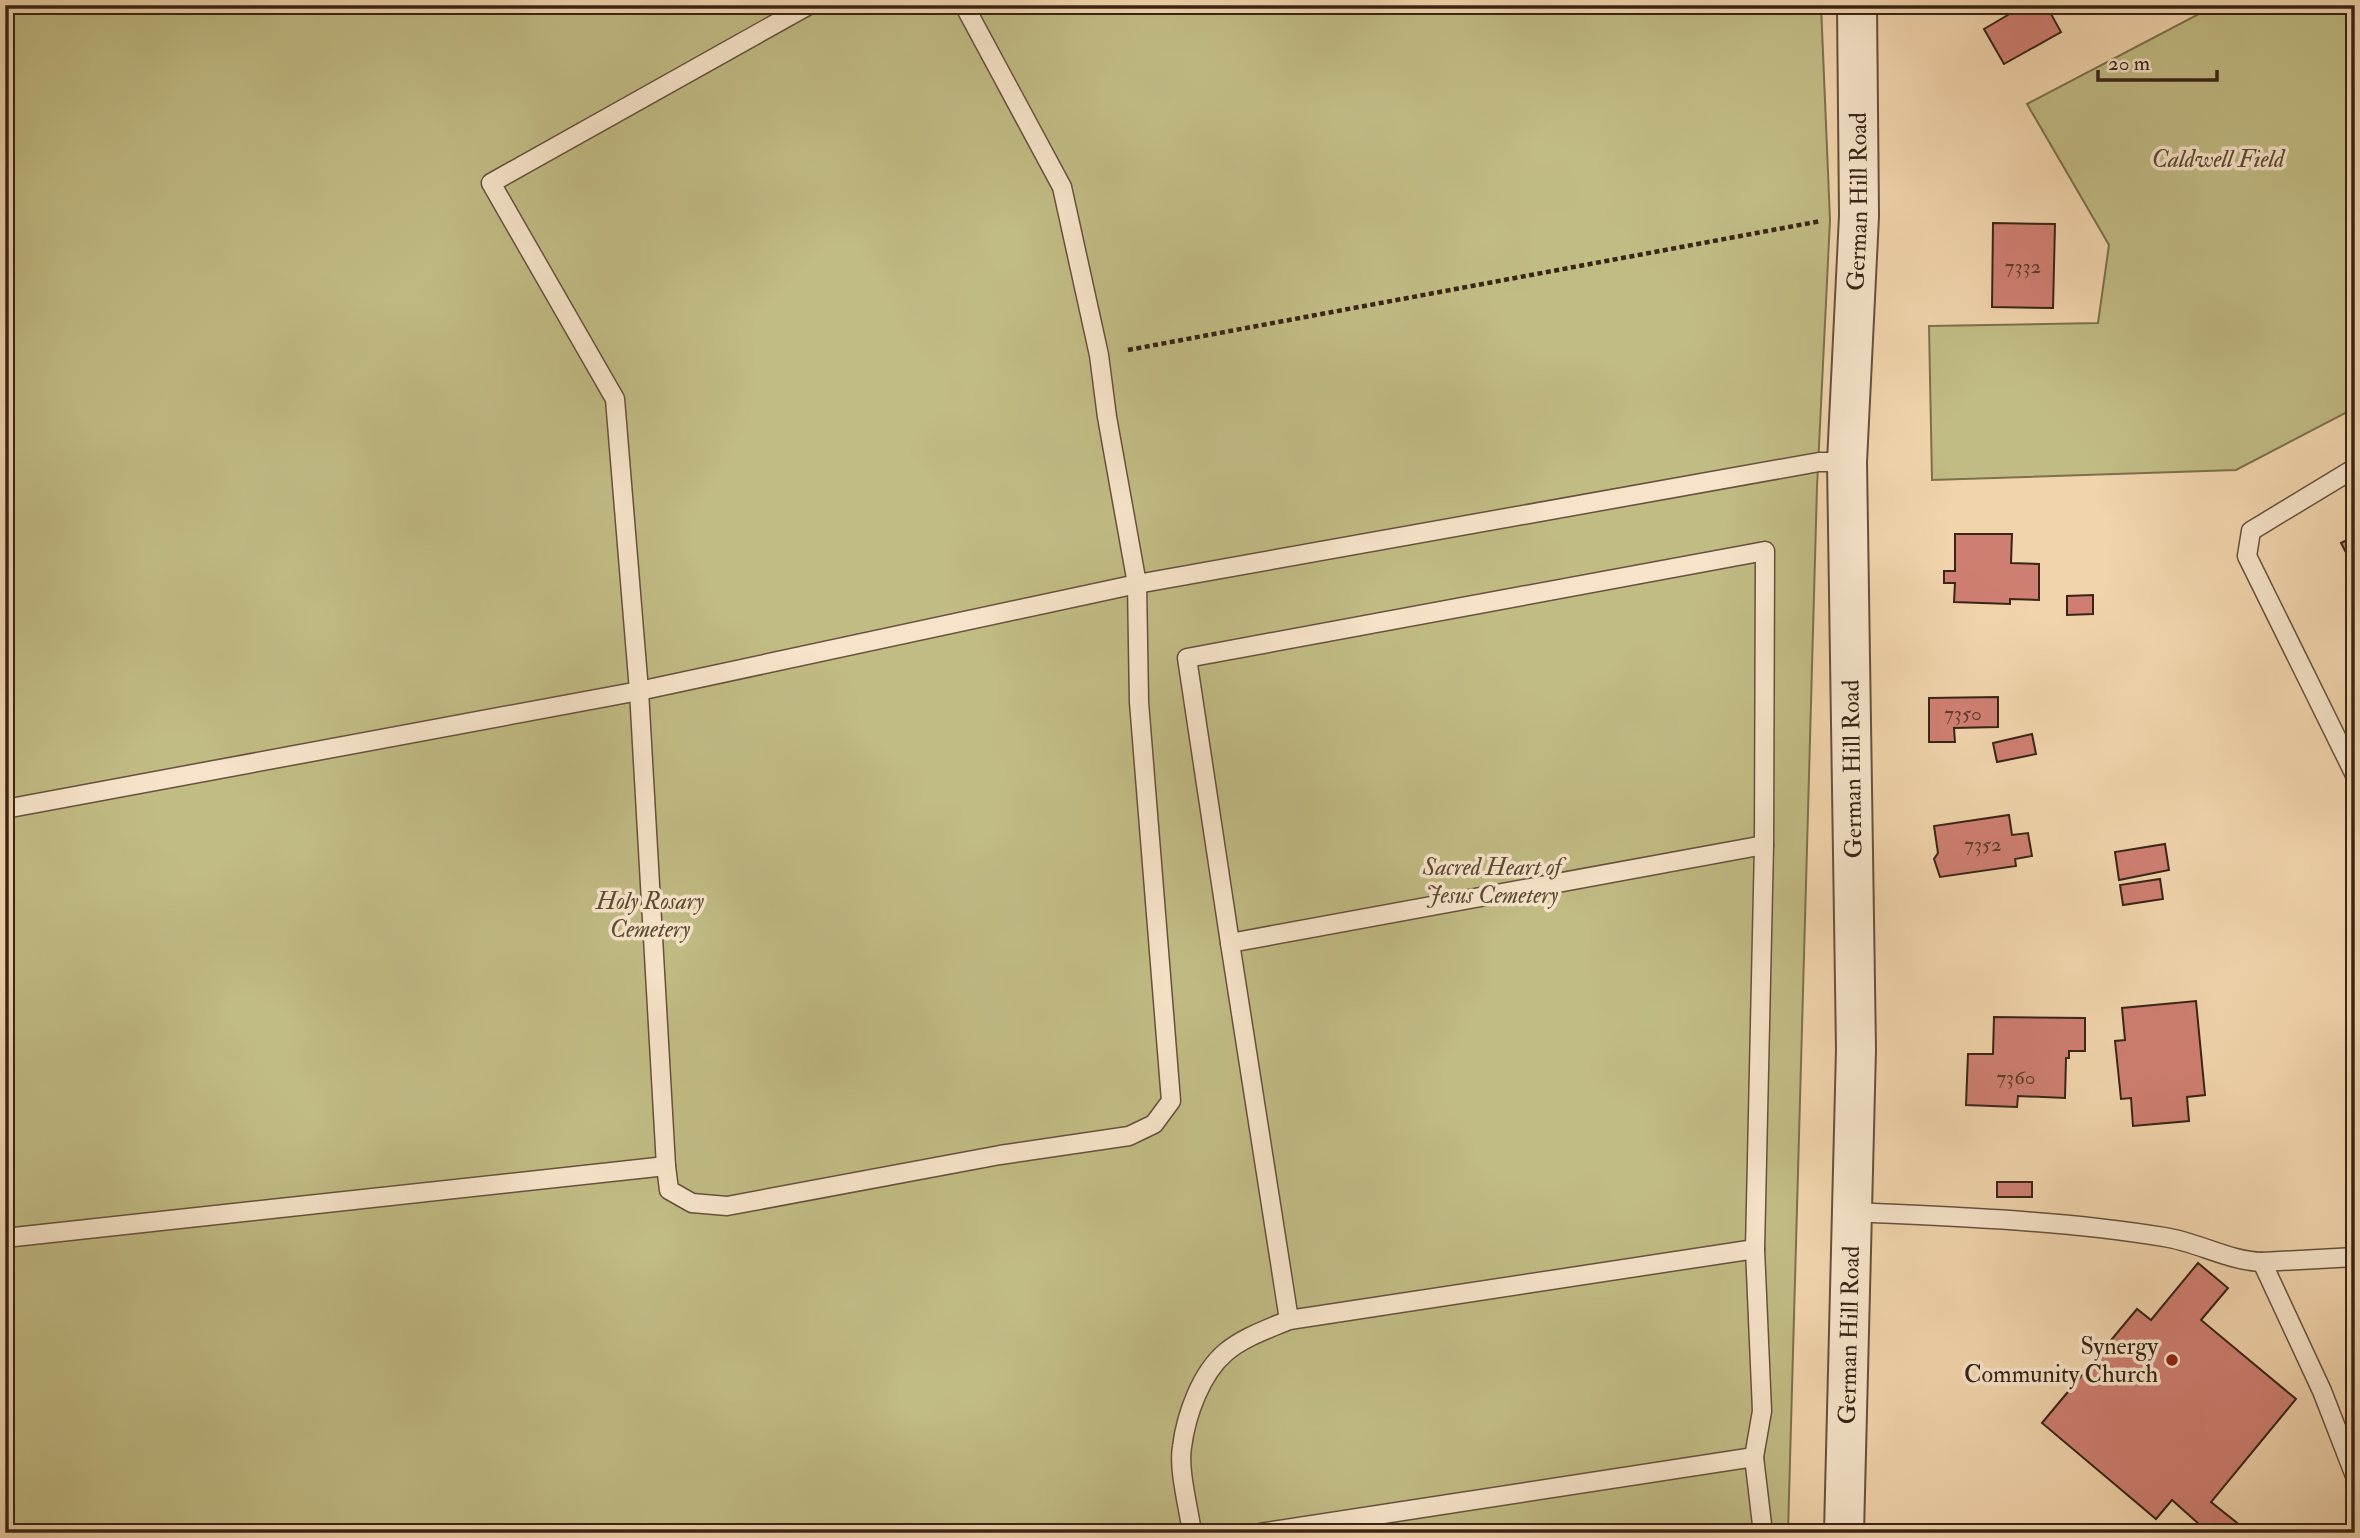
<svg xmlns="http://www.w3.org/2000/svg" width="2360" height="1538" font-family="'IM FELL Double Pica',serif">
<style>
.green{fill:#c1bb84;stroke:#7c704d;stroke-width:2}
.building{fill:#cf7f72;stroke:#382516;stroke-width:2}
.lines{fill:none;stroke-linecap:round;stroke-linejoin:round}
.service-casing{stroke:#66513c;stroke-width:21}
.tertiary-casing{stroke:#66513c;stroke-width:42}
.path{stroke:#382516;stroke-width:4.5;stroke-dasharray:5 3.5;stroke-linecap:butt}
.service{stroke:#f6e3c9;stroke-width:18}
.tertiary{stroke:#f6e3c9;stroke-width:38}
.poi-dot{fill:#8f2418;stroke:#f6e3c9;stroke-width:2.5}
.labels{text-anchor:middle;stroke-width:7;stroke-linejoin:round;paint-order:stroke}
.number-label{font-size:21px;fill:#5e3c2d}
.park-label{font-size:24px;font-style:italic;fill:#5a4a32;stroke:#f6e3c9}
.street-label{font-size:24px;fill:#382516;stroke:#f6e3c9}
.poi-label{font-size:24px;fill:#382516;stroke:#f6e3c9;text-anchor:end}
</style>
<rect width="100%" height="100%" fill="#f1d4ac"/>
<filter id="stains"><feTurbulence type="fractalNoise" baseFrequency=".00286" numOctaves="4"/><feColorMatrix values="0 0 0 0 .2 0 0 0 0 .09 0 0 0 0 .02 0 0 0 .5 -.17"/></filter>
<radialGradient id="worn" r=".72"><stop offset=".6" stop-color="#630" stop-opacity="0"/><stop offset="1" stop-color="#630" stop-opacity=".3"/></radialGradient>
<g class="green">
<polygon points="5,5 1821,5 1830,220 1817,487 1788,1533 5,1533"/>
<polygon points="2216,5 2355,5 2355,408 2236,470 1932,480 1929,326 2098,323 2109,245 2027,104"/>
</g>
<g class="building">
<polygon points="2025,5 2046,5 2061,32 2004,64 1984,29"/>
<polygon points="1993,223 2055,224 2053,308 1992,307"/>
<polygon points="1955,534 2012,534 2011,563 2039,564 2039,600 2010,599 2010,604 1954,602 1955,583 1944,583 1944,571 1955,571"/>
<polygon points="2355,536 2355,570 2341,543"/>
<polygon points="2093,595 2093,614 2067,615 2067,596"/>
<polygon points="1998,697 1998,727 1954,728 1955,742 1929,742 1929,698"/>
<polygon points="2032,734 2036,754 1997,762 1993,743"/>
<polygon points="2009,815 2012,835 2028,833 2032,856 2015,859 2016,866 1940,877 1934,859 1938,853 1934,826"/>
<polygon points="2165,844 2169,870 2119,880 2115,852"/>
<polygon points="2160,879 2163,899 2123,905 2120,885"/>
<polygon points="2196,1001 2205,1095 2187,1097 2189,1121 2133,1126 2131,1098 2121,1099 2115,1041 2125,1040 2122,1008"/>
<polygon points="1994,1017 2085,1018 2085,1051 2069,1051 2069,1058 2066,1058 2065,1098 2018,1096 2017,1107 1966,1105 1968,1054 1993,1054"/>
<rect x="1997" y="1182" width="35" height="15"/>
<polygon points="2198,1263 2228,1288 2201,1320 2296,1399 2211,1502 2241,1526 2236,1533 2209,1533 2172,1500 2156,1519 2042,1423 2137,1309 2151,1320"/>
</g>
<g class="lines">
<defs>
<g id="service">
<polyline points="809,5 491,183 615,399 639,691 666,1166 669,1190 692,1203 727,1206 1000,1155 1129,1136 1154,1124 1171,1101 1139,702 1137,584 1107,417 1099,355 1062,187 964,5"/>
<polyline points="2355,468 2251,531 2247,556 2355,775"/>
<polyline points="5,809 639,691 1137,584 1819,462 1847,462"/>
<polyline points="1230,943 1187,658 1765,551 1764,845 1755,1249 1762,1411 1754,1457 1763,1533"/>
<path d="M1852 1212C1956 1217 2061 1220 2164 1237 2198 1242 2228 1261 2262 1262"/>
<polyline points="5,1238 666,1166"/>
<polyline points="2355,1257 2262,1262 2322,1391 2355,1476"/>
<polyline points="1289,1320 1230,943 1764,845"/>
<path d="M1192 1533C1189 1509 1178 1470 1182 1447 1186 1415 1201 1373 1226 1352 1244 1337 1268 1329 1289 1320L1755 1249"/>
<polyline points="1260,1533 1754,1457"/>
</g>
<g id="tertiary">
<path id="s1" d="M1844 1533 1856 1049 1847 462 1859 216 1857 5"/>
</g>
</defs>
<use href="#service" class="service-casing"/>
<use href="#tertiary" class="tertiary-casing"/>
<polyline class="path" points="1128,350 1821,221"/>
<use href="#service" class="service"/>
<use href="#tertiary" class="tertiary"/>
</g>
<circle class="poi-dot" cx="2172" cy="1360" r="7"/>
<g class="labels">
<g class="number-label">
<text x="2023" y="273">7332</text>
<text x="1963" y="720">7350</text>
<text x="1983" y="851">7352</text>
<text x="2016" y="1084">7360</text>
</g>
<g class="park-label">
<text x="2218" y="167">Caldwell Field</text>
<text x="1492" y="875">Sacred Heart of<tspan x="1492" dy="28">Jesus Cemetery</tspan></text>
<text x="650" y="909">Holy Rosary<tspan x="650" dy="28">Cemetery</tspan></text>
</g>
<g class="street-label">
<text dy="8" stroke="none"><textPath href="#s1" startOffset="1332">German Hill Road</textPath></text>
<text transform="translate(1852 769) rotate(-91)" y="8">German Hill Road</text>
<text dy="8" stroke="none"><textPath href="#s1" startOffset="198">German Hill Road</textPath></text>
</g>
<g class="poi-label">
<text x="2158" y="1354">Synergy<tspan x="2158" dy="28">Community Church</tspan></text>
</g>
</g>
<rect width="2360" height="1538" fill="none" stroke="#f1d4ac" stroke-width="28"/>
<rect x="7" y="7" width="2346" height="1524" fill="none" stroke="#382516" stroke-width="3.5"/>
<rect x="14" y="14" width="2332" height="1510" fill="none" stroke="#382516" stroke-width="2"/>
<path d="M2098 70v10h119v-10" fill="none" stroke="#382516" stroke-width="3.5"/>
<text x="2108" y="70" font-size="21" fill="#382516" stroke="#f6e3c9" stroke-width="5" paint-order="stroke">20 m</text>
<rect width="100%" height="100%" filter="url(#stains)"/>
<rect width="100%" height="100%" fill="url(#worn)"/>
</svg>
